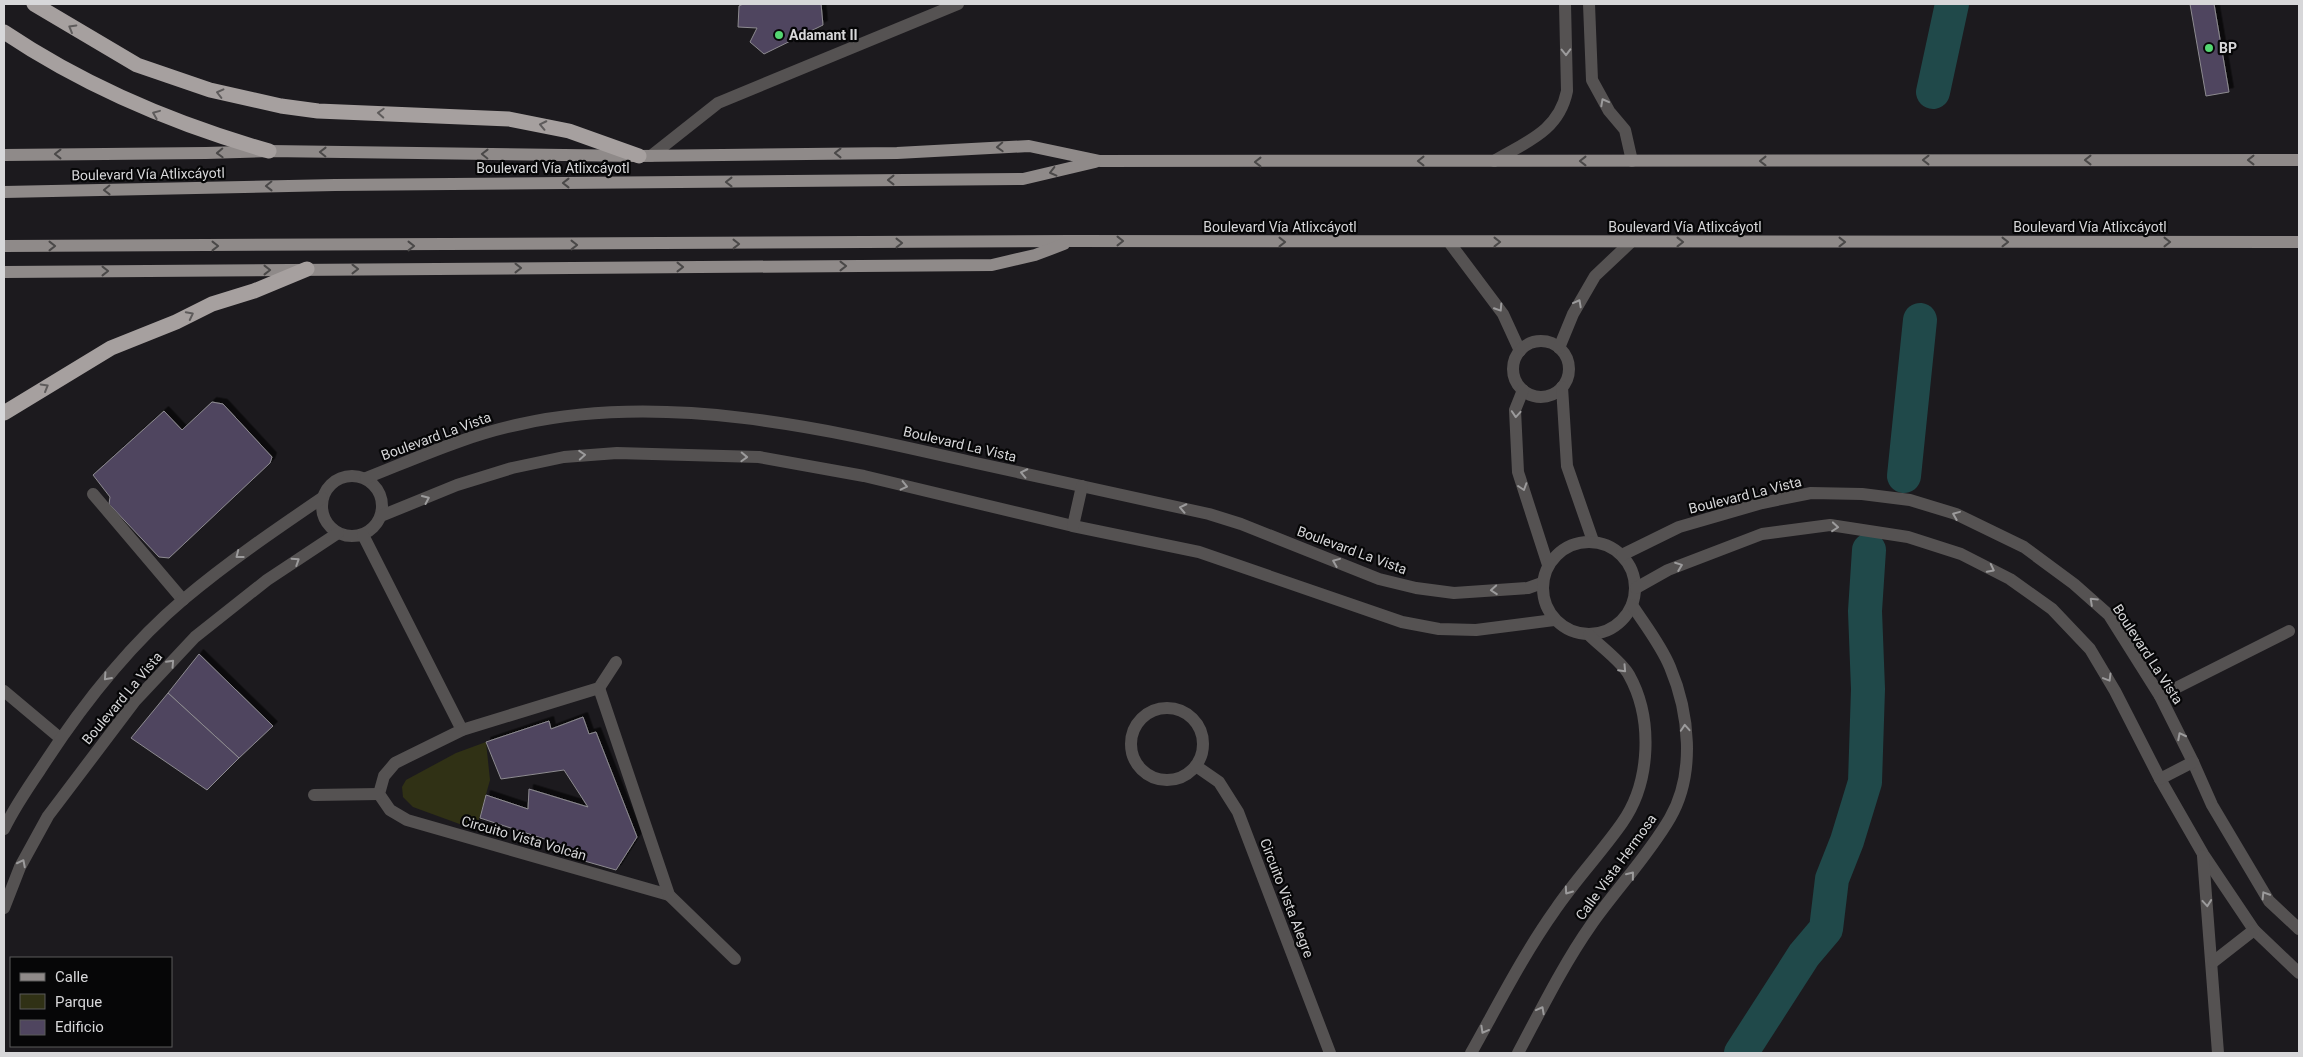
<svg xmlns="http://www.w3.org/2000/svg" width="2303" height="1057" font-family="Roboto,sans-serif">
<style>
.green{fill:#303115}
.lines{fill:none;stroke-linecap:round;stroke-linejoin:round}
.river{stroke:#20494a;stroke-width:34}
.building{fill:#4f455f;stroke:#8d8b90;filter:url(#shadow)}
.street{stroke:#555252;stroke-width:12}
.primary{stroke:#8f8a89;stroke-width:12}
.highway{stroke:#a6a09f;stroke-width:15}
.oneway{stroke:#5e5b5b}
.oneway2{stroke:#9c9b9c}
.oneway3{stroke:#4a4848}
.poi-dot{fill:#54d672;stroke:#060607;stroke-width:2}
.labels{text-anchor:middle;stroke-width:4.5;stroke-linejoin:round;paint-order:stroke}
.poi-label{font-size:14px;font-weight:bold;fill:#d7d7d9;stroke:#060607;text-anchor:start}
.street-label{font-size:14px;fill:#d7d7d9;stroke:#060607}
</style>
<defs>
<filter id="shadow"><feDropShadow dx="4.5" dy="-4.5" stdDeviation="0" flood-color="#0009"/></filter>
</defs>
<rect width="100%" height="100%" fill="#1c1a1e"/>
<polygon class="green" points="486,742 490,780 476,830 413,807 403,797 402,787 406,780 456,753"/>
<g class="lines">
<g class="river">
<polyline points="1933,92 1952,4"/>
<polyline points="1904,476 1920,320"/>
<polyline points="1741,1053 1804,955 1826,929 1832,879 1847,841 1865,782 1868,689 1865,611 1869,550"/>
</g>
</g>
<g class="building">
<polygon points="743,4 821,4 823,25 764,54 750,42 757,28 738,27 739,6"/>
<polygon points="2190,4 2214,4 2229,92 2206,96"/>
<polygon points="212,402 223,404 272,457 270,463 169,558 159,557 109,504 110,497 93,475 164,411 182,430"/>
<polygon points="199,654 273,726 239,758 168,693"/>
<polygon points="168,693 239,758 207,790 131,738"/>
<polygon points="583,717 589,734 596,732 637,837 616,870 560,854 566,846 480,818 486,795 528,809 529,789 588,807 564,770 501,779 486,742 549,721 551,729"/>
</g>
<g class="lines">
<g class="street">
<polyline points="1589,4 1592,80 1609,111 1625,130 1632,161"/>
<polyline points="651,156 718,103 958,4"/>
<path d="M1494 161C1526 142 1559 131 1567 91L1565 4"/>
<polyline points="1449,242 1503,314 1520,351"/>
<circle cx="1541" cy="369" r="28"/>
<polyline points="1559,348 1573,314 1595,276 1631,242"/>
<polyline points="1562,387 1567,466 1593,541"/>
<polyline points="1523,390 1515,410 1518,472 1548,565"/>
<circle cx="352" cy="506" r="30"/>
<path d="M366 478C417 458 467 435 521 424 669 391 831 430 976 463 1054 480 1131 497 1209 514L1241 524 1379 579 1416 588 1454 593 1528 588 1542 583"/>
<polyline points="93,494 183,600"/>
<polyline points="381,516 457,485 512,468 564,457 617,453 759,457 864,476 1073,526 1199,552 1402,622 1439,629 1476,630 1554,620"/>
<polyline points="1073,526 1082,486"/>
<polyline points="363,535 462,730"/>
<circle cx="1589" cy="588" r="46"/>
<polyline points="1622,555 1679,527 1762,503 1811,493 1862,494 1910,500 1956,514 2024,547 2074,584 2109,615 2160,696 2193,762 2212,805 2269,901 2299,929"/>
<polyline points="1636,588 1668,570 1762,534 1830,525 1908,537 1961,554 2010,579 2052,609 2090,649 2115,691 2160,779 2203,854 2254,930 2299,973"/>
<polyline points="616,662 599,688 462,730 395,763 384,776 379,794 390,810 407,820 669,895"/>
<polyline points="599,688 669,895 735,959"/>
<polyline points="4,691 60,738"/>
<polyline points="2160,696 2289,631"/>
<circle cx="1167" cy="744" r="36"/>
<polyline points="1196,766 1219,782 1238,812 1330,1053"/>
<polyline points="2160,779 2193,762"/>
<polyline points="314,795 379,794"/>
<path d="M4 829C14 808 27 789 40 770 80 708 127 647 184 599 228 562 275 530 322 498"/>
<polyline points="2203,856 2218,1053"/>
<polyline points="4,908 20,867 48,816 135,701 195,637 267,580 338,533"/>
<polyline points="2213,962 2254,930"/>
<path d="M1471 1053C1498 1005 1523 955 1555 910 1576 879 1601 853 1622 823 1651 782 1653 718 1629 675 1622 662 1600 646 1589 635"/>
<path d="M1518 1053C1541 1010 1563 965 1591 925 1617 888 1648 856 1670 818 1696 773 1689 712 1670 667 1661 645 1645 625 1632 605"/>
</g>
<g class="primary">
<polyline points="4,155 206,153 269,151 639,156 897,153 1029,146 1100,161 2299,160"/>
<polyline points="4,192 335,185 1023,179 1095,162"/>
<polyline points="4,246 1071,241 2299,242"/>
<polyline points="4,272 992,265 1035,255 1064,244"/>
</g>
<g class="highway">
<polyline points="34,4 137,65 210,90 281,106 318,111 509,119 569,131 639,156"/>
<path d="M4 32C86 87 174 124 269 151"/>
<polyline points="4,413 111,348 176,322 212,304 254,291 307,269"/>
</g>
</g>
<defs><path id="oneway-chevron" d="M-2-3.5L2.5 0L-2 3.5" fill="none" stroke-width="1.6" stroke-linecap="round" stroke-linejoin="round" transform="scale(1.25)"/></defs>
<g class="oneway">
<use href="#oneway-chevron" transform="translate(72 28) rotate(-150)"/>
<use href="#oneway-chevron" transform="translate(220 93) rotate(-166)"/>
<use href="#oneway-chevron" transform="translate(381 113) rotate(-177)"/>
<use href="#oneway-chevron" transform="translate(156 114) rotate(-158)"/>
<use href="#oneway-chevron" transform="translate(543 125) rotate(-168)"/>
<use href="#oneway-chevron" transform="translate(190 315) rotate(-27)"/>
<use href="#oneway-chevron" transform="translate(45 387) rotate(-30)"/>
</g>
<g class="oneway2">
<use href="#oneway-chevron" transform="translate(1566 52) rotate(89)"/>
<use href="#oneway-chevron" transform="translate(1604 102) rotate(-118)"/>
<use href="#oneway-chevron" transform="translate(1578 303) rotate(-62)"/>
<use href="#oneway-chevron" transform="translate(1499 308) rotate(57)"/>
<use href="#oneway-chevron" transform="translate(1516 414) rotate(94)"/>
<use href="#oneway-chevron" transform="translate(582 455) rotate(-4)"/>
<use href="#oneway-chevron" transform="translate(744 457) rotate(2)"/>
<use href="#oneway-chevron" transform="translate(1024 473) rotate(-168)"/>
<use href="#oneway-chevron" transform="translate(904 486) rotate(13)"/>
<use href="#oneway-chevron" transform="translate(1523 487) rotate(72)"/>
<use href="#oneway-chevron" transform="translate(426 499) rotate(-24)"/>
<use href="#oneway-chevron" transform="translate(1183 508) rotate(-168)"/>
<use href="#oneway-chevron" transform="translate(1956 515) rotate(-158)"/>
<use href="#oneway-chevron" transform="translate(1835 527) rotate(5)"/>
<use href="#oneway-chevron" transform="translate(239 555) rotate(142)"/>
<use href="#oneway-chevron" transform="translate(296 561) rotate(-33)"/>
<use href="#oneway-chevron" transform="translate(1336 562) rotate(-158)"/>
<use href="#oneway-chevron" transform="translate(1679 566) rotate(-21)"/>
<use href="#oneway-chevron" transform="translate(1991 569) rotate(27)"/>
<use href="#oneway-chevron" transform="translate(1494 590) rotate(176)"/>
<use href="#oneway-chevron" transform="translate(2093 601) rotate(-137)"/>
<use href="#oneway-chevron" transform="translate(171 663) rotate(-47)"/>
<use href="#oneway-chevron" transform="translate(1623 669) rotate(47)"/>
<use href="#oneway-chevron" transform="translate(107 677) rotate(132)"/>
<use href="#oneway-chevron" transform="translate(2108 678) rotate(59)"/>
<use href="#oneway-chevron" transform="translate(1685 728) rotate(-94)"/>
<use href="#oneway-chevron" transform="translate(2181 736) rotate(-117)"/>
<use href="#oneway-chevron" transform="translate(22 863) rotate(-63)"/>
<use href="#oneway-chevron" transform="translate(1631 875) rotate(-51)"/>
<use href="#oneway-chevron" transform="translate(1568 891) rotate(125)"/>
<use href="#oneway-chevron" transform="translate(2265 895) rotate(-122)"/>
<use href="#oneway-chevron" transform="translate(2207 903) rotate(85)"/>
<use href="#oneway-chevron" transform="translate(1541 1010) rotate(-62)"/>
<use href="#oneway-chevron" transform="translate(1484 1030) rotate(119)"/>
</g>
<g class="oneway3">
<use href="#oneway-chevron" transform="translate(1000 147) rotate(177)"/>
<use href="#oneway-chevron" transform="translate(323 152) rotate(-179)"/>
<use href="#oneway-chevron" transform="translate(220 153) rotate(178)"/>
<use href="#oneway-chevron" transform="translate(838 153) rotate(180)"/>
<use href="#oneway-chevron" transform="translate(58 154) rotate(180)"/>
<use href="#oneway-chevron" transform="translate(485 154) rotate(-179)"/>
<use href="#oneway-chevron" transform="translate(1926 160) rotate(180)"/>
<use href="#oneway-chevron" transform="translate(2088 160) rotate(180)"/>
<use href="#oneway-chevron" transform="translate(2251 160) rotate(180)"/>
<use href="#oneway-chevron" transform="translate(1421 161) rotate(180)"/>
<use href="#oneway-chevron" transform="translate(1583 161) rotate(180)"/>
<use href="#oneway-chevron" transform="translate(1763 161) rotate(180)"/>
<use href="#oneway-chevron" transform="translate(1258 162) rotate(180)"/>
<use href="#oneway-chevron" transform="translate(1053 172) rotate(166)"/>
<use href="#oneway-chevron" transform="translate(891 180) rotate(180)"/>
<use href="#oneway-chevron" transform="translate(729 182) rotate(180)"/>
<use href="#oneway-chevron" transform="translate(566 183) rotate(180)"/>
<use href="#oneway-chevron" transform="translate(269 186) rotate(179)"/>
<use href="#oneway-chevron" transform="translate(107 190) rotate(179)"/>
<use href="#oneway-chevron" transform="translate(1120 241)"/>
<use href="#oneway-chevron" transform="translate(1282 242)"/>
<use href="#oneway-chevron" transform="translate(1497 242)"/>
<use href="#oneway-chevron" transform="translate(1680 242)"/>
<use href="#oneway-chevron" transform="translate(1842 242)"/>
<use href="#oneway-chevron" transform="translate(2005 242)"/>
<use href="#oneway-chevron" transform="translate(2167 242)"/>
<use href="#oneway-chevron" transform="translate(899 243)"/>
<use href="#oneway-chevron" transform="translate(736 244)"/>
<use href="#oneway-chevron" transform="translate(574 245)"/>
<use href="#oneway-chevron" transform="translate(52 246)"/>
<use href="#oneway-chevron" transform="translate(215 246)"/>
<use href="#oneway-chevron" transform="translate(411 246)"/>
<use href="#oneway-chevron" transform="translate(843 266)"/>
<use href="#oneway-chevron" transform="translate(680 267)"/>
<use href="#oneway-chevron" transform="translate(518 268)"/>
<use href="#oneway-chevron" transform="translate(355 269)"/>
<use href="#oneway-chevron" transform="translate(267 270)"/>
<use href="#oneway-chevron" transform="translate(105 271)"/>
</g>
<g class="poi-dot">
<circle cx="779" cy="35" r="5"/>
<circle cx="2209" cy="48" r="5"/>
</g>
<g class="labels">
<g class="poi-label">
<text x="789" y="40">Adamant II</text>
<text x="2219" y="53">BP</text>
</g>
<g class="street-label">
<text x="553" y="173">Boulevard Vía Atlixcáyotl</text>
<text transform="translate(148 174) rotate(-1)" y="5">Boulevard Vía Atlixcáyotl</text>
<text x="1280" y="232">Boulevard Vía Atlixcáyotl</text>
<text x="1685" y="232">Boulevard Vía Atlixcáyotl</text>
<text x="2090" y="232">Boulevard Vía Atlixcáyotl</text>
<text transform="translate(436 436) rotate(-20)" y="5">Boulevard La Vista</text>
<text transform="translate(960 444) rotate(13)" y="5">Boulevard La Vista</text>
<text transform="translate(1745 495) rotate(-14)" y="5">Boulevard La Vista</text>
<text transform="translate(1352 550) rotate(20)" y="5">Boulevard La Vista</text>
<text transform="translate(2148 654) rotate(57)" y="5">Boulevard La Vista</text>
<text transform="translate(122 698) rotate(-50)" y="5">Boulevard La Vista</text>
<text transform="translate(524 838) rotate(16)" y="5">Circuito Vista Volcán</text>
<text transform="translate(1616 867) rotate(-54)" y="5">Calle Vista Hermosa</text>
<text transform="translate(1287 898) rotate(69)" y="5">Circuito Vista Alegre</text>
</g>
</g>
<rect width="2303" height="1057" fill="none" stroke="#d7d7d9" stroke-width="10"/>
<rect x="10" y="957" width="162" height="90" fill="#060607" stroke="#5a5a5b"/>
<rect x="20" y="973" width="25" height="8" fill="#8f8a89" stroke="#5a5a5b"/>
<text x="55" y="982" font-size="15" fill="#d7d7d9">Calle</text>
<rect x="20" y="994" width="25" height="15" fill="#303115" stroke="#5a5a5b"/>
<text x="55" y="1007" font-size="15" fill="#d7d7d9">Parque</text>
<rect x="20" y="1020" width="25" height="15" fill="#4f455f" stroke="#5a5a5b"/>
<text x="55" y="1032" font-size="15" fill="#d7d7d9">Edificio</text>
</svg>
